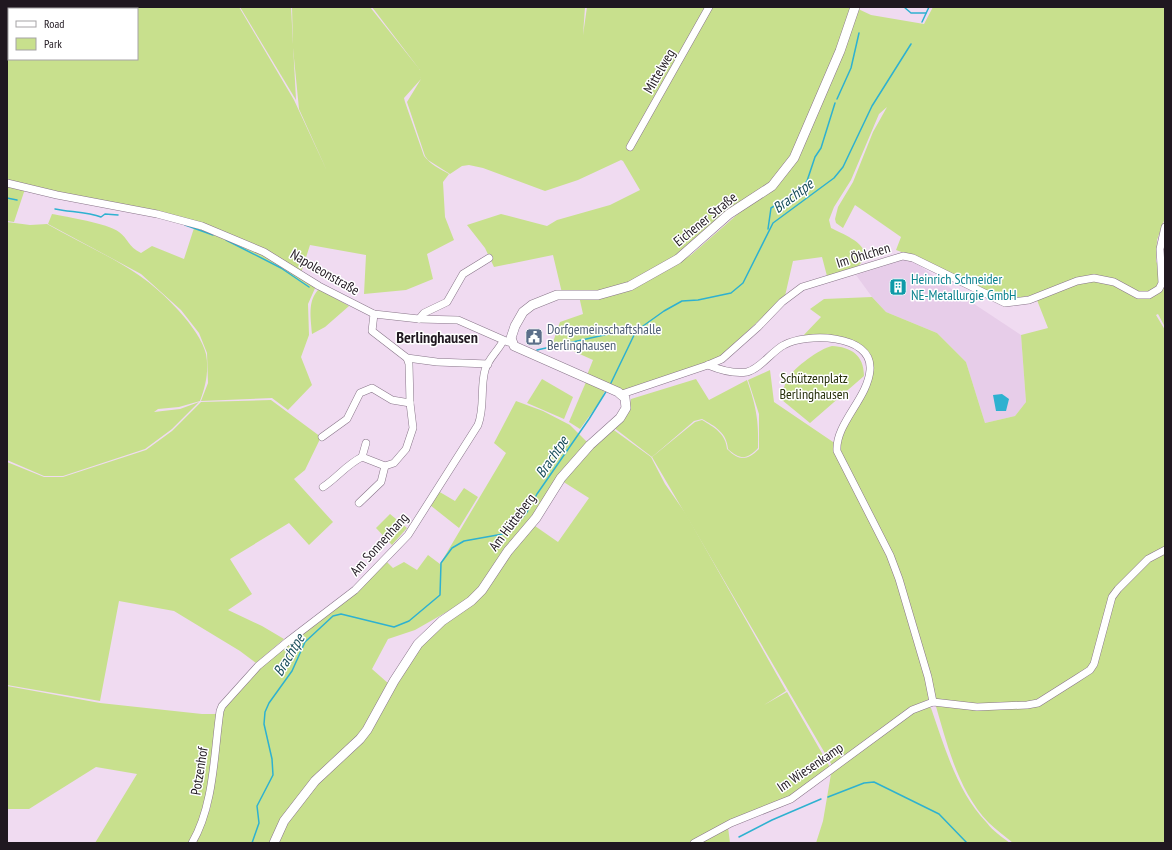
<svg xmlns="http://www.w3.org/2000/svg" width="1172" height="850" font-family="'PT Sans Narrow',sans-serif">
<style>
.built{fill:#e7cde9}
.green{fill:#c8e08d;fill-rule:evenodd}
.water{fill:#2eb1d0}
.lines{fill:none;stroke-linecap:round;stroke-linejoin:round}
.stream{stroke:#2eb1d0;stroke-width:1.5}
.minor-casing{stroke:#887589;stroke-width:8}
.major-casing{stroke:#887589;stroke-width:10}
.minor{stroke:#fff;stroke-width:7}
.major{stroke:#fff;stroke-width:9}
.labels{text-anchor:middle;stroke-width:3;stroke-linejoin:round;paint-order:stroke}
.street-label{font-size:14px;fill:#201820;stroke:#fff}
.culture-label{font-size:14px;fill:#0d838f;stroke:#fff;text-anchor:start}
.service-label{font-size:14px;fill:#4e5e75;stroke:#fff;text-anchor:start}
.park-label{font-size:14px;fill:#27300b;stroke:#fff}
.water-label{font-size:15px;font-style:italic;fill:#184d5a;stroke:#fff}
.quarter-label{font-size:16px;font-weight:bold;fill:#201820;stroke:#fff}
</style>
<rect width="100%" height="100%" fill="#f0dbf1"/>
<polygon class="built" points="903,260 912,260 953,290 1021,335 1026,402 1015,416 985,423 966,362 937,333 886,312 872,297 856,275"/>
<g class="green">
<path d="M7 7H239L294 100 327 171 299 109 293 48 292 7H370L420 70 421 78 420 70 372 7H585L583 35 587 7H854L871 15 924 24 933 7H1165V218L1157 240 1156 261 1165 284V327L1158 314 1156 315 1165 330V549C1144 561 1123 575 1111 596L1095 658 1089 667 1076 677 1034 701 1013 705H976L936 700 900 579 890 555 839 450C837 421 893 372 862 347 844 334 821 336 800 339L821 317 810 309 824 299 872 297 886 312 937 333 966 362 985 423 1015 416 1026 402 1021 335 1048 328 1035 295 1003 300 918 258 896 250 901 237 855 205 843 228 836 223 835 219 838 207 853 182 873 132 887 107 879 114 851 180 834 207 829 220 831 228C845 235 880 248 857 267 850 273 835 274 827 276L822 257 793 261 785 296 721 356 707 363 623 392 587 375 593 360 553 342 560 322 583 314 579 296 595 298 615 293 660 274 691 255 739 213 773 187 797 160 835 74 852 28 848 26 807 126 783 170 771 185 723 216 687 249 625 286 595 295 562 293 553 255 494 267 485 248 467 225 501 214 547 226 557 220 610 205 640 190 623 161 621 160 578 180 545 191 483 168 469 165 462 166 450 174 428 160 425 156 407 102 421 79 404 98 405 102 424 156C430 164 440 169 449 174L443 182 445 217 454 240 427 254 433 279 406 290 364 294 366 255 310 245 301 273C269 254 236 234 200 223 137 204 71 198 7 181ZM9 9H137V59H9Z"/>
<polygon points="240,7 291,7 296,100"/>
<polygon points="7,185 25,189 14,222 7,221"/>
<path d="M52 214C67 217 107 223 119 232 128 238 128 247 141 253L152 246 184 259 195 225 264 253 316 286 308 304 309 335 301 357 312 385 288 410 272 398 201 401 208 383 207 353 199 333 181 310 141 274 48 224Z"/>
<path d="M7 222 30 225 47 224C77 241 113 257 140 276 161 290 200 328 206 354 209 370 206 386 200 401L179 407 158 409 154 412 180 409 199 402 172 429 145 449 63 476H44L7 460Z"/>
<path d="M319 289 349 306 325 327 312 334C311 318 307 301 319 289Z"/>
<path d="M832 346C851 347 864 355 864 376L810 423 782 400C783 393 784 384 788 378 795 367 819 349 832 346Z"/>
<path d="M770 370 774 402 836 444 889 556 927 677 929 699 912 708 833 767 652 457 695 422 702 420C714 427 726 434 727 449 739 461 747 461 759 449V414L748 380Z"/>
<polygon points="542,379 573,397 564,419 527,403"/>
<path d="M696 379 709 400 747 380C756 406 759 421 758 448 747 460 740 460 728 449 727 433 715 426 702 419L694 421 652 457 613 427 629 410 631 399Z"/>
<polygon points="586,382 605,390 601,400 580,429 569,422"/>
<polygon points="271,400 321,437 305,470 294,479 333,522 309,545 289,523 230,559 252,594 228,610 262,626 284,639 256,663 240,651 174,611 119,601 100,701 7,685 7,462 44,477 63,477 146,450 172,431 201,402"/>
<polygon points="516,401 543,411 570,425 588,443 542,503 483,583 464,602 415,630 388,639 372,669 389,684 359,737 326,766 272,843 194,843 210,809 216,769 222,712 259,666 387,562 393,568 404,562 417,570 428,555 440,564 506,453 494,443"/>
<polygon points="611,428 651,457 665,484 686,514 786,691 764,705 787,692 831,769 790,797 711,831 689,843 278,843 280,834 308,792 348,754 424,641 464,608 535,526 558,542 589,498 562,481"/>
<polygon points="464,488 478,497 459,528 430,505 438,491 455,501"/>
<polygon points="390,514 407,528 392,545 376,528"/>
<path d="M1165 552V843H1013C1005 836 996 830 989 823 958 791 947 744 935 703L976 710 1015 709 1038 704 1092 669 1099 659 1113 597 1149 560Z"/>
<path d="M7 686 100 703 202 714H217C213 756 211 805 189 843H95L137 774 96 767 29 809H7Z"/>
<path d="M928 706 931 708C945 748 957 792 987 823 993 831 1002 837 1010 843H816L823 821 831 774 919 708Z"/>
<polygon points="728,827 730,843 699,843"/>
</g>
<polygon class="water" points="1002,394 1009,399 1006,411 996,411 993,395"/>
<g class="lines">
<g class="stream">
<polyline points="904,7 911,13 926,13"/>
<polyline points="922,22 929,7"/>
<polyline points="837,99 851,68 859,33"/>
<polyline points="7,198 17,200"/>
<path d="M55 209C69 212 88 212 101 217L105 214 118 215"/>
<polyline points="185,225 213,235"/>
<polyline points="768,229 771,208 801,189 807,181 815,157 821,148 835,103"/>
<polyline points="226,240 281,268 309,287"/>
<polyline points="537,350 631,329 636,331"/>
<polyline points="610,385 636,331 664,311 682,301 698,300 731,293 743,283 773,223 834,178 843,167 872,106 911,44"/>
<polyline points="828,797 864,783 874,782 939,814 967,843"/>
<polyline points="739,837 772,820 821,799"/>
<polyline points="252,843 259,823 257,806 273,775 272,759 264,724 265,712 269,703 292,671 305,642 333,616 341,614 394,627 409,621 440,595 441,563 452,548 464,541 503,534 517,524 527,512 537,494 589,419 607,390"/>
</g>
<defs>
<g id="minor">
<polyline points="630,147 709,7"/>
<polyline points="7,183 57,195 157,214 202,226 264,252 319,286 374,314 419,319 458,320 508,342"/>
<polyline points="374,314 372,331 407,358 437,362 488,364"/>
<polyline points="419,319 424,313 447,302 463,274 489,258"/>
<path d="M708 365C720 370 734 374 747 372 760 369 772 351 784 345 805 333 873 333 870 370 868 398 835 424 837 451L890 555 899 579 928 677 933 702"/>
<polyline points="622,394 708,365 722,359 758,327 782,302 802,287 903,256 913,258 1005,303 1029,300 1077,281 1094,278 1114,282 1138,295 1149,295 1159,289 1162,283 1160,249 1165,227"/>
<polyline points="322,437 347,419 360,393 372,388 392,400 410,403"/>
<polyline points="362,457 366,443"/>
<path d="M323 487C338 477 346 465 362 457L385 466 394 463 406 449 413 428 410 403 409 364 407 358"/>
<polyline points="359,503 381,482 385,466"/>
<path d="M192 843C214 806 214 753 220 711L222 706 258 666 287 642 355 590 408 535 478 425C485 407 480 388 485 370 488 359 498 351 503 341"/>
<polyline points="694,843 731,823 791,799 912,710 933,702 977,707 1027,705 1038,703 1076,679 1090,670 1094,664 1112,597 1118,589 1148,559 1165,550"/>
</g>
<polyline id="major" points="274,843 284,821 315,781 360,739 367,730 394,681 418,644 442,621 471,601 482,590 508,551 536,518 561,478 590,445 620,418 626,408 625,398 618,392 514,346 511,338 515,326 523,312 532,305 557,295 598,295 630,286 678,259 729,214 772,186 794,158 840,51 855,7"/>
</defs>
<use href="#minor" class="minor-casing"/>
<use href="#major" class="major-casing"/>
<use href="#minor" class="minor"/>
<use href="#major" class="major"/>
</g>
<defs>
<symbol id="building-square" viewBox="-11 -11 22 22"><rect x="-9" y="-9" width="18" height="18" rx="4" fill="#0f9aa8" stroke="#fff"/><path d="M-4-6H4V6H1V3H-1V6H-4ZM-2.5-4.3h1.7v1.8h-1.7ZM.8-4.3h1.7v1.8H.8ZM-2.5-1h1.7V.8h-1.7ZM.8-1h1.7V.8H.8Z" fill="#fff"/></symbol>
<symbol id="civic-square" viewBox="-11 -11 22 22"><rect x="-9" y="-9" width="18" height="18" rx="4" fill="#5c6f8a" stroke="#fff"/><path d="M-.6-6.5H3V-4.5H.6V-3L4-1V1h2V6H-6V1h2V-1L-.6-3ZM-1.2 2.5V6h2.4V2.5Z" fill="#fff"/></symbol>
</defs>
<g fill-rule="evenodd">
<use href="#building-square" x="888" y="277" width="20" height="20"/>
<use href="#civic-square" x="524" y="327" width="20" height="20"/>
</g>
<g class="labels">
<g class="street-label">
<text transform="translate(659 71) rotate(-60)" y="5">Mittelweg</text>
<text transform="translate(705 219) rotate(-39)" y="5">Eichener Straße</text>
<text transform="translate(863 255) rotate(-17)" y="5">Im Öhlchen</text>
<text transform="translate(325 272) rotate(30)" y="5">Napoleonstraße</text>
<text transform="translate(512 522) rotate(-53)" y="5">Am Hütteberg</text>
<text transform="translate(379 544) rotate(-48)" y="5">Am Sonnenhang</text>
<text transform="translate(810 767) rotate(-34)" y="5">Im Wiesenkamp</text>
<text transform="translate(199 771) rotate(-81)" y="5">Potzenhof</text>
</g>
<g class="culture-label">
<text x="911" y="284">Heinrich Schneider<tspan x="911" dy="16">NE-Metallurgie GmbH</tspan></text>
</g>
<g class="service-label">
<text x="547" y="334">Dorfgemeinschaftshalle<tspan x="547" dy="16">Berlinghausen</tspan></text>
</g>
<g class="park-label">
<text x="814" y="383">Schützenplatz<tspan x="814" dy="16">Berlinghausen</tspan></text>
</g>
<g class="water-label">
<text transform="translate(793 196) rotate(-37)" y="5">Brachtpe</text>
<text transform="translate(552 457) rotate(-56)" y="5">Brachtpe</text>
<text transform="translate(289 655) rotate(-59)" y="5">Brachtpe</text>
</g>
<g class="quarter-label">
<text x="437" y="343">Berlinghausen</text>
</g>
</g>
<rect width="1172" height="850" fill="none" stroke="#201820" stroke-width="16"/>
<rect x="8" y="8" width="130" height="52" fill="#ffffff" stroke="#a6a3a6"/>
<rect x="16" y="21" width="20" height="6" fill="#ffffff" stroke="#a6a3a6"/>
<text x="44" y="28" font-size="12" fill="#201820">Road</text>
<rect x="16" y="38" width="20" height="12" fill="#c8e08d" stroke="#a6a3a6"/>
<text x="44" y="48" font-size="12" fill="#201820">Park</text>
</svg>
